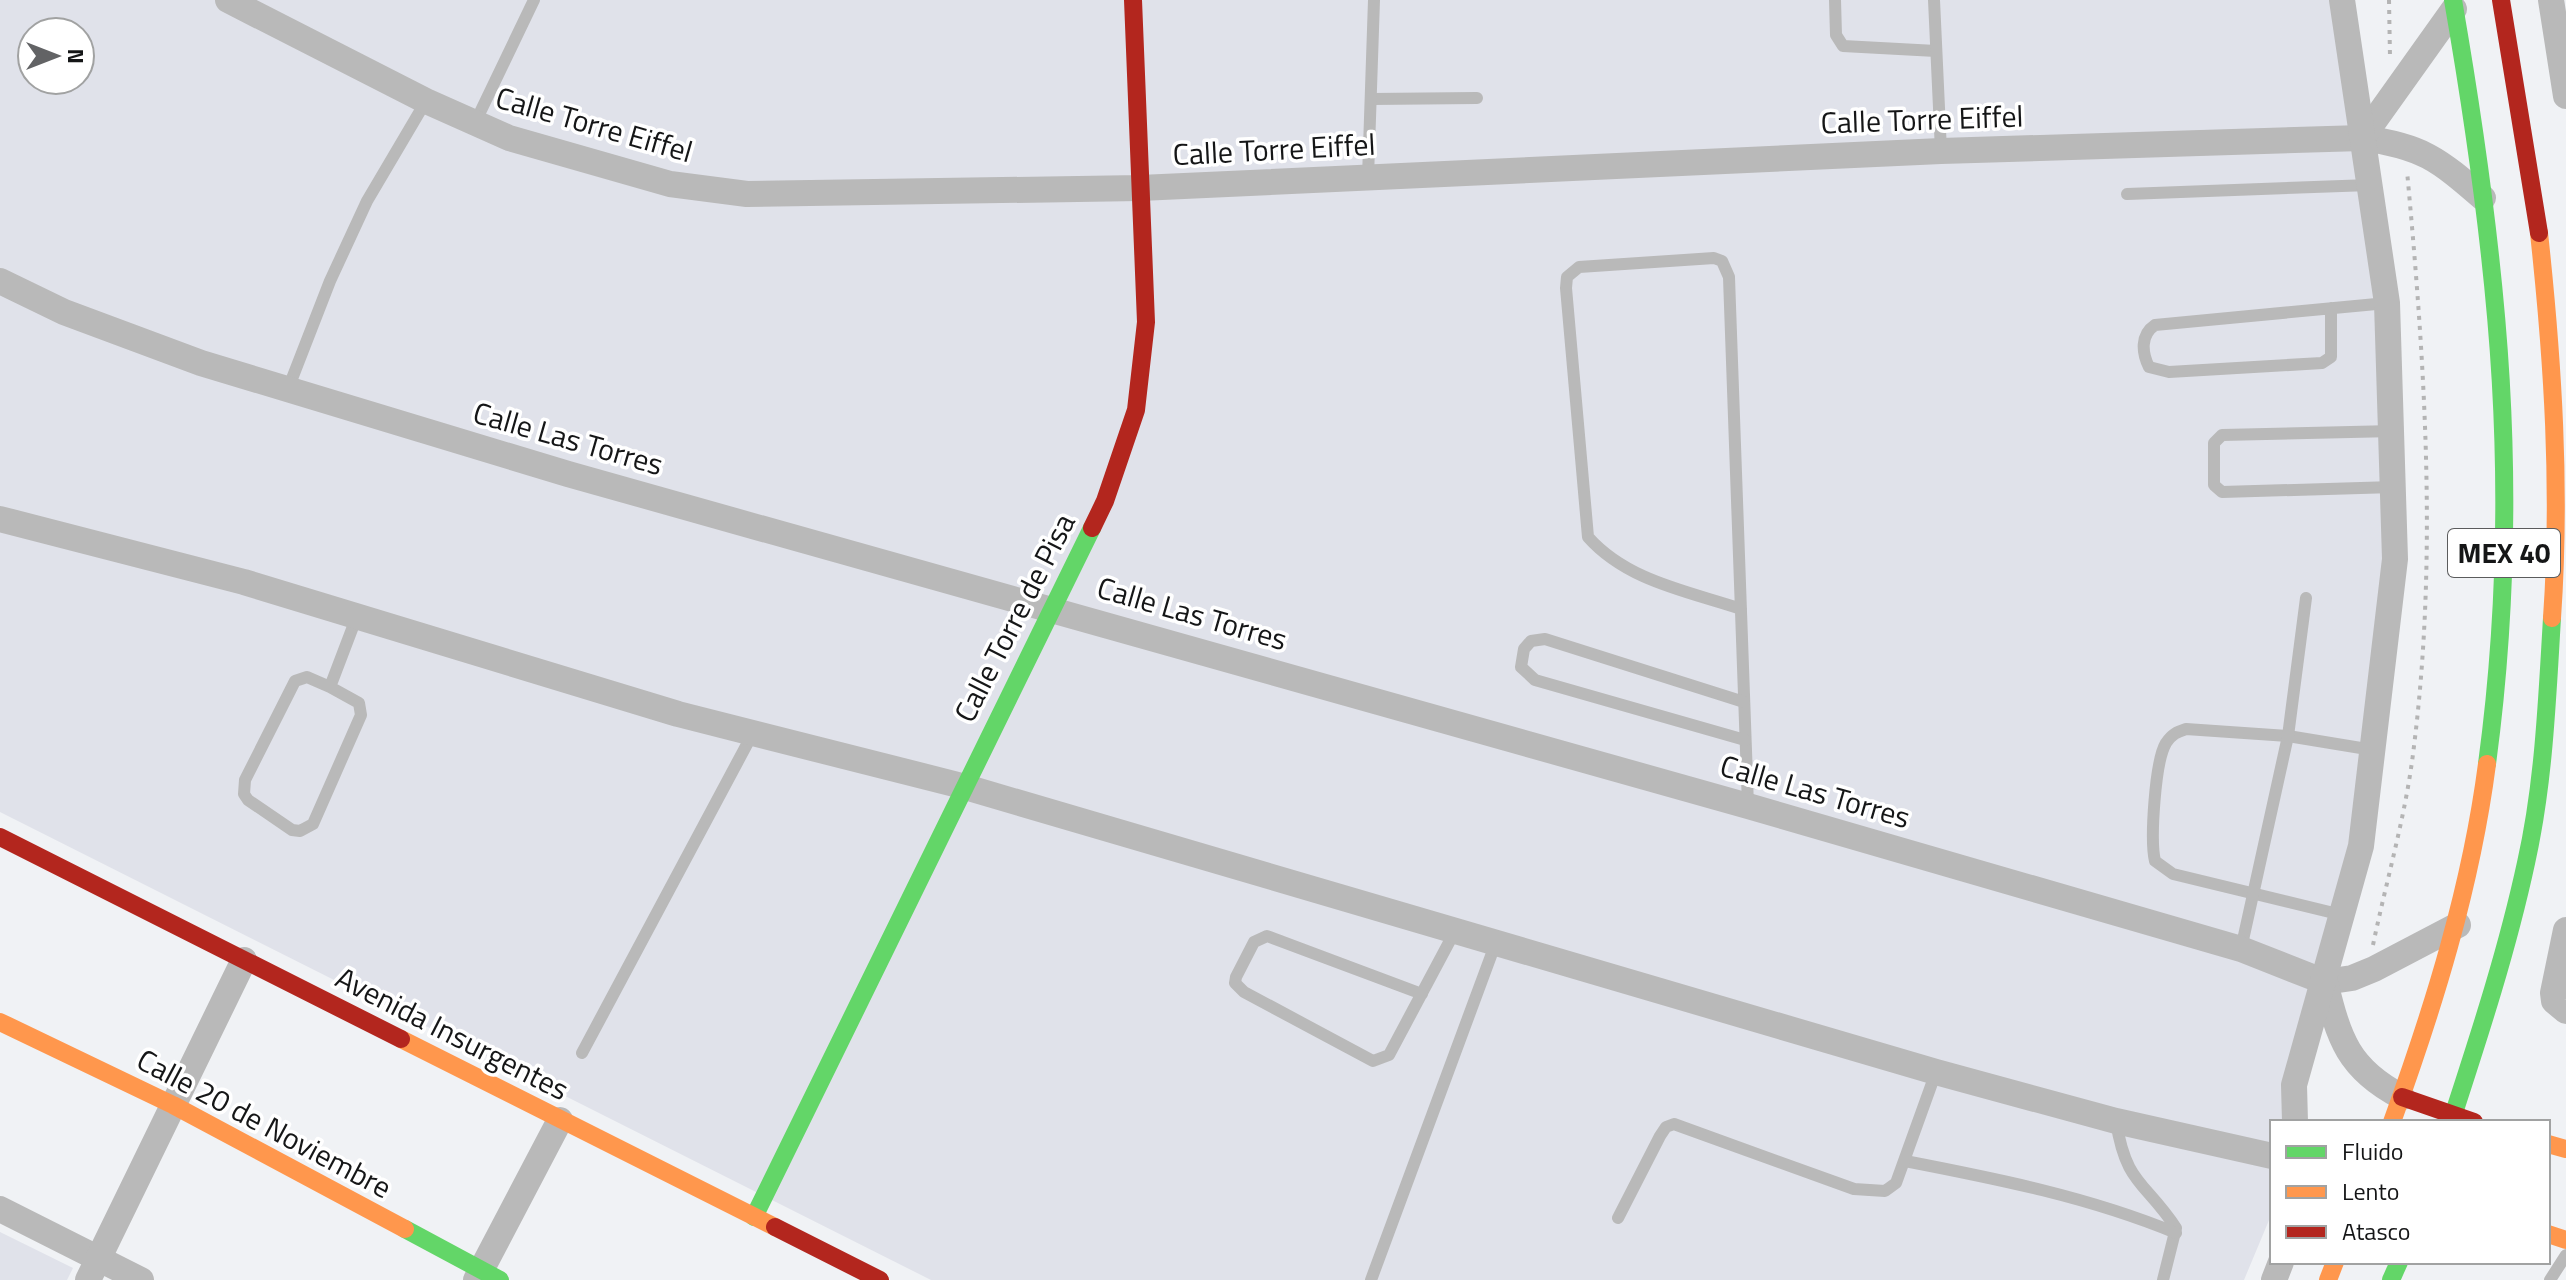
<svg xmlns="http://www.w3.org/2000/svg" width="2566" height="1280" font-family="'Titillium Web',sans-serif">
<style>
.built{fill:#e0e2ea;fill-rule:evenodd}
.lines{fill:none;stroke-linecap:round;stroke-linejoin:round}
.path{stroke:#b4b4b4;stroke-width:4;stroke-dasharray:4 6;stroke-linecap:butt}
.lane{stroke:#b9b9b9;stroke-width:12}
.street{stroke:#b9b9b9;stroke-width:26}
.fast{stroke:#63d668;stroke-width:18}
.slow{stroke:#ff974d;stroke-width:18}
.jam{stroke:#b3261e;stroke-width:18}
.labels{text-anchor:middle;stroke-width:7;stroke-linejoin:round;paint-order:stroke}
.shield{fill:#fff;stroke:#5b5c5d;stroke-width:2}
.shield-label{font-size:28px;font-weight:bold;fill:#151617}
.street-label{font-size:30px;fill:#151617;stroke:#fff}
</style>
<rect width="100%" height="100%" fill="#f0f2f5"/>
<g class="built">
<path d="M0 0H2336L2394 349 2389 673 2295 1096 2300 1122H2272V1213L2244 1280H931L0 812ZM32 32H80V80H32Z"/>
<polygon points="0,1232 73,1268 67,1280 0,1280"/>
</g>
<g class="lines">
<g class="path">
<polyline points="2389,0 2390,57"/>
<path d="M2373 945C2386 882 2405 818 2413 754 2438 560 2425 365 2407 171"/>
</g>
<g class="lane">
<polyline points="1835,0 1836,35 1843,46 1936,51"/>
<polyline points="1934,0 1941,151"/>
<polyline points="1371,99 1477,98"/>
<polyline points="474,125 534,0"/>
<polyline points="1368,177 1374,0"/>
<polyline points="2127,194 2370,185"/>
<path d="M2331 308V357L2322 363 2169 372 2149 367C2142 353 2140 335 2155 325L2387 303"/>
<polyline points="288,389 330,281 367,201 426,101"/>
<polyline points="2394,431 2222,435 2214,443 2214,485 2222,492 2394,487"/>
<path d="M1741 609C1687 591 1627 581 1588 537L1566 288 1567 277 1579 267 1714 258 1722 261 1729 277C1735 453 1740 629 1748 806"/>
<polyline points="330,687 307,677 295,681 245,780 244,794 248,800 292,830 300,831 313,824 361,715 359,703 330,687 357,616"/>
<polyline points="1744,702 1545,639 1531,641 1524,649 1521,667 1535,680 1745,740"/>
<path d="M2342 915 2173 874 2155 861C2150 840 2155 761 2166 743 2172 734 2177 732 2186 729L2288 736 2373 750"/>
<polyline points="2241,949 2288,736 2306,598"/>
<polyline points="1422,994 1267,936 1254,942 1236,977 1235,983 1244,992 1373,1061 1389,1055 1454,933"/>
<polyline points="582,1053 753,733"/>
<path d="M2116 1121C2126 1185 2145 1181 2176 1228L2163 1280"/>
<path d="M1905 1161C1998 1179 2089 1197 2176 1233"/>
<polyline points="1618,1218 1660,1136 1666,1127 1674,1124 1854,1189 1885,1191 1896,1183 1936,1072"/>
<polyline points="1371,1280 1495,945"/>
<polyline points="2550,1280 2566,1255"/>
</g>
<g class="street">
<path d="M228 0 426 101 509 138 670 184 747 194 1140 188 1941 151 2362 138C2422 146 2438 159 2483 198"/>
<polyline points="2551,0 2566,96"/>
<polyline points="2362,138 2454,9"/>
<polyline points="0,281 64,312 201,363 568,474 1748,806 2241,949 2325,982 2352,978 2374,969 2458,925"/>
<polyline points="0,519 244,582 678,714 962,786 1936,1072 2116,1121 2272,1156"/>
<polyline points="2566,930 2553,993 2554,1001 2566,1011"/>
<path d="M2325 982C2339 1039 2348 1069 2402 1097"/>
<polyline points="2295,1122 2294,1085 2361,846 2395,559 2387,303 2342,0"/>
<polyline points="0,1209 141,1280"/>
<polyline points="88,1280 244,960"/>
<polyline points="476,1280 560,1120"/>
<polyline points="2274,1280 2281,1262"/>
</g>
<g class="fast">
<path d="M2453 0C2499 265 2523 496 2487 764"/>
<path d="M2451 1122C2479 1036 2507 951 2526 863 2544 783 2547 700 2552 618"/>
<polyline points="754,1217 1092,528"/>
<polyline points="405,1229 500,1280"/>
<polyline points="2391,1280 2399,1262"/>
</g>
<g class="slow">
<path d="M2539 233C2553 362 2561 490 2552 618"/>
<polyline points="0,1022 173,1105 405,1229"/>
<polyline points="401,1039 775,1227"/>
<path d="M2392 1122C2434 1006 2471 887 2487 764"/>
<polyline points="2548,1144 2566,1149"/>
<polyline points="2548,1234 2566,1240"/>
<polyline points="2328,1280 2335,1262"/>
</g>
<g class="jam">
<polyline points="2501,0 2539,233"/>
<polyline points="1092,528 1105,501 1136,410 1146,322 1133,0"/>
<polyline points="0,837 401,1039"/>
<polyline points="2402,1097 2474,1122"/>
<polyline points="775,1227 880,1280"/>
</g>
</g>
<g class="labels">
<rect class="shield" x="2448" y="529" width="112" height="48" rx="6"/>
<g class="shield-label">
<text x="2504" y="563">MEX 40</text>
</g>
<g class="street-label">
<text transform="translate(1922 120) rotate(-2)" y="10">Calle Torre Eiffel</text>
<text transform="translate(594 125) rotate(16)" y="10">Calle Torre Eiffel</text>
<text transform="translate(1274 150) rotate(-3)" y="10">Calle Torre Eiffel</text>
<text transform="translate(568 439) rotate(16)" y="10">Calle Las Torres</text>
<text transform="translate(1192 614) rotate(16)" y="10">Calle Las Torres</text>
<text transform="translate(1015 618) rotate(-63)" y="10">Calle Torre de Pisa</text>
<text transform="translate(1815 792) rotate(16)" y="10">Calle Las Torres</text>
<text transform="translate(452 1034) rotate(27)" y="10">Avenida Insurgentes</text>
<text transform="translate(264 1124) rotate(28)" y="10">Calle 20 de Noviembre</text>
</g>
</g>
<rect x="2270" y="1120" width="280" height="144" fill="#ffffff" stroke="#a1a2a2" stroke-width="2"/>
<rect x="2286" y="1146" width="40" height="12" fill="#63d668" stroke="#a1a2a2" stroke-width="2"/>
<text x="2342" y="1160" font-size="24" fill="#151617">Fluido</text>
<rect x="2286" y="1186" width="40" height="12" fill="#ff974d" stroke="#a1a2a2" stroke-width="2"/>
<text x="2342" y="1200" font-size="24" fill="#151617">Lento</text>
<rect x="2286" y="1226" width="40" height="12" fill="#b3261e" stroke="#a1a2a2" stroke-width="2"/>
<text x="2342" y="1240" font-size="24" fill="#151617">Atasco</text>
<g transform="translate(56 56) rotate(90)"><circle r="38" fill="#ffffff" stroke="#a1a2a2" stroke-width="2"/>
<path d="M0-6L14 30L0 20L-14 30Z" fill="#626365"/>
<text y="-12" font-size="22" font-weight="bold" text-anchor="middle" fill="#151617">N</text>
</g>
</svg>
